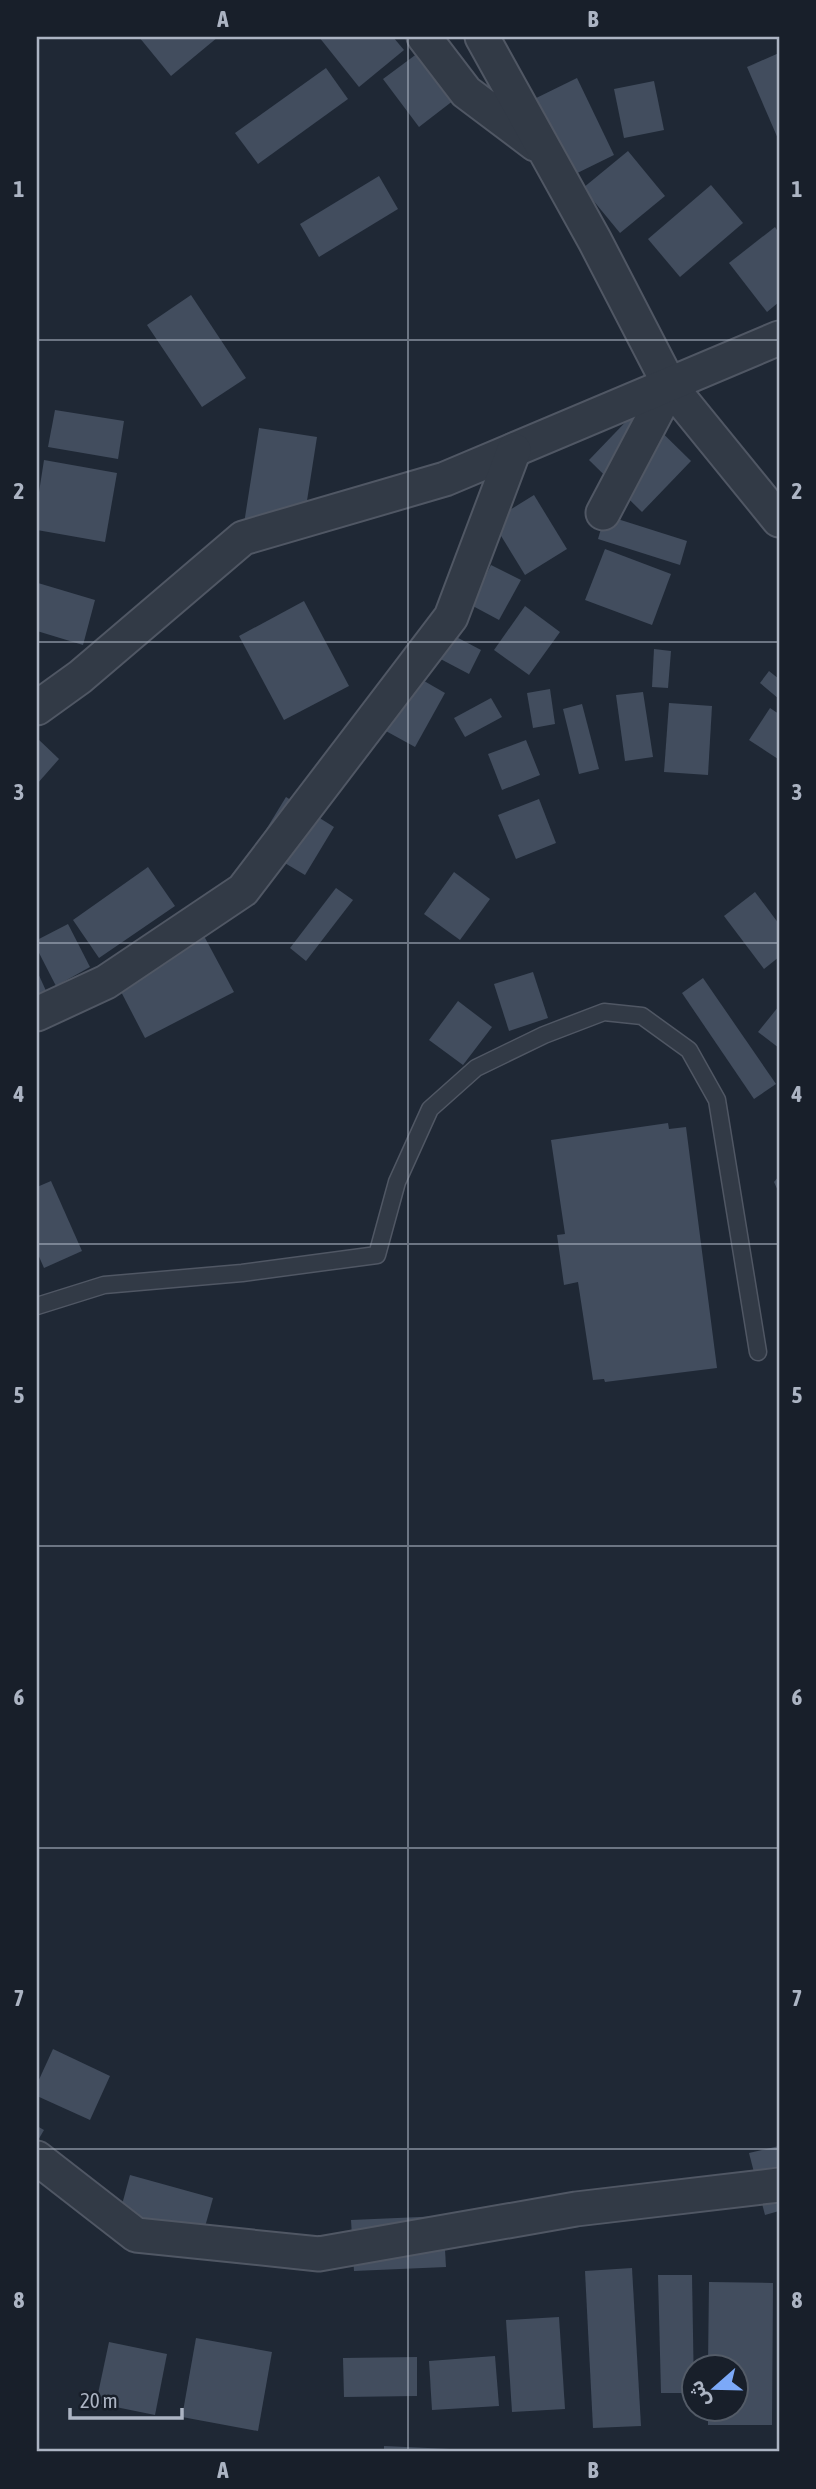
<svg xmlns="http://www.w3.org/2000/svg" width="816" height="2489" font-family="'Asap Condensed','Noto Sans Arabic',sans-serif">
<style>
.building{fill:#424d5e}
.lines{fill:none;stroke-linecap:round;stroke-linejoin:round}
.lane-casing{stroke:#505764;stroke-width:19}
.street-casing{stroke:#505764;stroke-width:37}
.lane{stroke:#323a46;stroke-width:16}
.street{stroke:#323a46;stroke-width:33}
.grid{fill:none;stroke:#acb4c3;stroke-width:2;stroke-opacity:0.55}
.neatline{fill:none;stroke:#acb4c3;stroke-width:2.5}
.grid-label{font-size:23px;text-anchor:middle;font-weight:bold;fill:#acb4c3}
</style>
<rect width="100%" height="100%" fill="#1f2835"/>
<g class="building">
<polygon points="139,37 218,37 171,76"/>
<polygon points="319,37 393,37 404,50 359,87"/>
<polygon points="418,53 454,100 419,127 383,79"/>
<polygon points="779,53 779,141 747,67"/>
<polygon points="326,68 348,99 258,164 235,133"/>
<polygon points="577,78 614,155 561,181 524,104"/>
<polygon points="654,81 664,130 624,138 614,89"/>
<polygon points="628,151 665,196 620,233 583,188"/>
<polygon points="379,176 398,209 319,257 300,224"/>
<polygon points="711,185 743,223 680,277 648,239"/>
<polygon points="775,227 779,233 779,302 767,312 729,263"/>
<polygon points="191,295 246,378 202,407 147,325"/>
<polygon points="638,409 691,461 642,512 589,460"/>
<polygon points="55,410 124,421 118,459 48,447"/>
<polygon points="259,428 317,437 301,539 243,530"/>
<polygon points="44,460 117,473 105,542 37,530 37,505"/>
<polygon points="534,495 567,549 525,575 492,521"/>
<polygon points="605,515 687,541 680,565 598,539"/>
<polygon points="605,549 671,574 652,625 585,600"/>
<polygon points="491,565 521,580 499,620 471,605"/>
<polygon points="38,583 95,600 83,645 37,631"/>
<polygon points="304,601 349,686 284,720 239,636"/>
<polygon points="525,606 560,632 529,675 494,650"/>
<polygon points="443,630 481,650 469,674 431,654"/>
<polygon points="654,649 671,651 668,688 652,687"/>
<polygon points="405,670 445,693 415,747 375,725"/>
<polygon points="769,671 779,679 779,699 760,683"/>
<polygon points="550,689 555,724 533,728 527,693"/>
<polygon points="643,692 653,757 625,761 616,695"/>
<polygon points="491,698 502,717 465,737 454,718"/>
<polygon points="669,703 712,706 708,775 664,772"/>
<polygon points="582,704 599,769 579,774 563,709"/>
<polygon points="770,708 779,714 778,759 749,740"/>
<polygon points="37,738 59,759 37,784"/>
<polygon points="526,740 540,775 502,790 488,754"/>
<polygon points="286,797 334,827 305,875 256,846"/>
<polygon points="539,799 556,843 516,859 498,815"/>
<polygon points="148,867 175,906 99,958 73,920"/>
<polygon points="454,872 490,899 460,940 424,914"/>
<polygon points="336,888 353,900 306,961 290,948"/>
<polygon points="755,892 779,924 779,957 764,969 724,916"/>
<polygon points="68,924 90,967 56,986 37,949 37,940"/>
<polygon points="204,936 234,992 145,1038 116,982"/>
<polygon points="37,971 47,993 37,998"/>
<polygon points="533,972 548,1018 509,1031 494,984"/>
<polygon points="703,978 776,1084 754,1099 682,993"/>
<polygon points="458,1001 492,1027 463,1065 429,1040"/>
<polygon points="779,1006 779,1048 758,1032"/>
<polygon points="668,1123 669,1129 686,1127 717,1368 605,1382 604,1379 593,1380 578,1282 564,1285 557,1235 565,1234 551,1140"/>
<polygon points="779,1176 779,1193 774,1182"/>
<polygon points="51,1181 82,1251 44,1268 37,1252 37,1187"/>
<polygon points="53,2049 110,2076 90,2120 37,2096 37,2084"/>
<polygon points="37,2126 44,2130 37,2142"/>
<polygon points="779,2146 779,2211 765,2215 749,2153"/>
<polygon points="130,2175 213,2198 203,2234 120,2212"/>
<polygon points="443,2216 446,2267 354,2271 351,2220"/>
<polygon points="632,2268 641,2426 593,2428 585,2271"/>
<polygon points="658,2275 692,2275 694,2393 661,2393"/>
<polygon points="709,2282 773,2283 772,2425 708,2425 708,2408 736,2408 736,2366 708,2366"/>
<polygon points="559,2317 565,2409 512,2412 506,2320"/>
<polygon points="196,2338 272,2352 258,2431 182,2417"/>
<polygon points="109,2342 167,2354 155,2415 96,2403"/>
<polygon points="495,2356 499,2406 432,2410 429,2361"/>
<polygon points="417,2357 417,2396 344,2397 343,2358"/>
<polygon points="384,2446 450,2449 450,2452 384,2452"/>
</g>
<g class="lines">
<defs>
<polyline id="lane" points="37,1306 104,1285 242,1273 377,1255 397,1182 430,1109 476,1068 544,1035 604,1012 642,1016 689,1050 717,1100 758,1352"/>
<g id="street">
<polyline points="424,37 466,92 535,144"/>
<polyline points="482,37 595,241 670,386"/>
<polyline points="603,513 670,386 779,520"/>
<polyline points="37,708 80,677 243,538 445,479 779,338"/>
<polyline points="37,1014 106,982 243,890 451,617 514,450"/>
<polyline points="37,2158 136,2235 319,2254 576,2209 779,2185"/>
</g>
</defs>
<use href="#lane" class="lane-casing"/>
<use href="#street" class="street-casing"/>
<use href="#lane" class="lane"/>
<use href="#street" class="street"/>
</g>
<path class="grid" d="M408 37V2452M37 340H779M37 642H779M37 943H779M37 1244H779M37 1546H779M37 1848H779M37 2149H779"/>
<rect width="816" height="2489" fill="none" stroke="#181f2a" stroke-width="77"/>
<g transform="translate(715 2388) rotate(250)"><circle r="33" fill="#181f2a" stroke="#535b67" stroke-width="2"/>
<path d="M0-5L12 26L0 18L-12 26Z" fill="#7ca9f8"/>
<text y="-10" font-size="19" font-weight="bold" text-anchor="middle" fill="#acb4c3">ش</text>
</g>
<path d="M70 2408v10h112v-10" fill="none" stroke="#acb4c3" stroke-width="3.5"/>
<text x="80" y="2408" font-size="21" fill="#acb4c3" stroke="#181f2a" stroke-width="5" paint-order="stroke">20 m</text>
<rect x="38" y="38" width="740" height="2412" class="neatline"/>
<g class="grid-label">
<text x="223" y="27">A</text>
<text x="593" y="27">B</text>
<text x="19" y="197">1</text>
<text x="797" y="197">1</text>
<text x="19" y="499">2</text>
<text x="797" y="499">2</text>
<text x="19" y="800">3</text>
<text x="797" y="800">3</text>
<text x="19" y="1102">4</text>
<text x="797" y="1102">4</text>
<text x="19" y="1403">5</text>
<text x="797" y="1403">5</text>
<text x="19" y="1705">6</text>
<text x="797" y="1705">6</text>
<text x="19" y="2006">7</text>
<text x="797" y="2006">7</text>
<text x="19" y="2308">8</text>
<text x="797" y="2308">8</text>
<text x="223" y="2478">A</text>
<text x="593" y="2478">B</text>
</g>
</svg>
